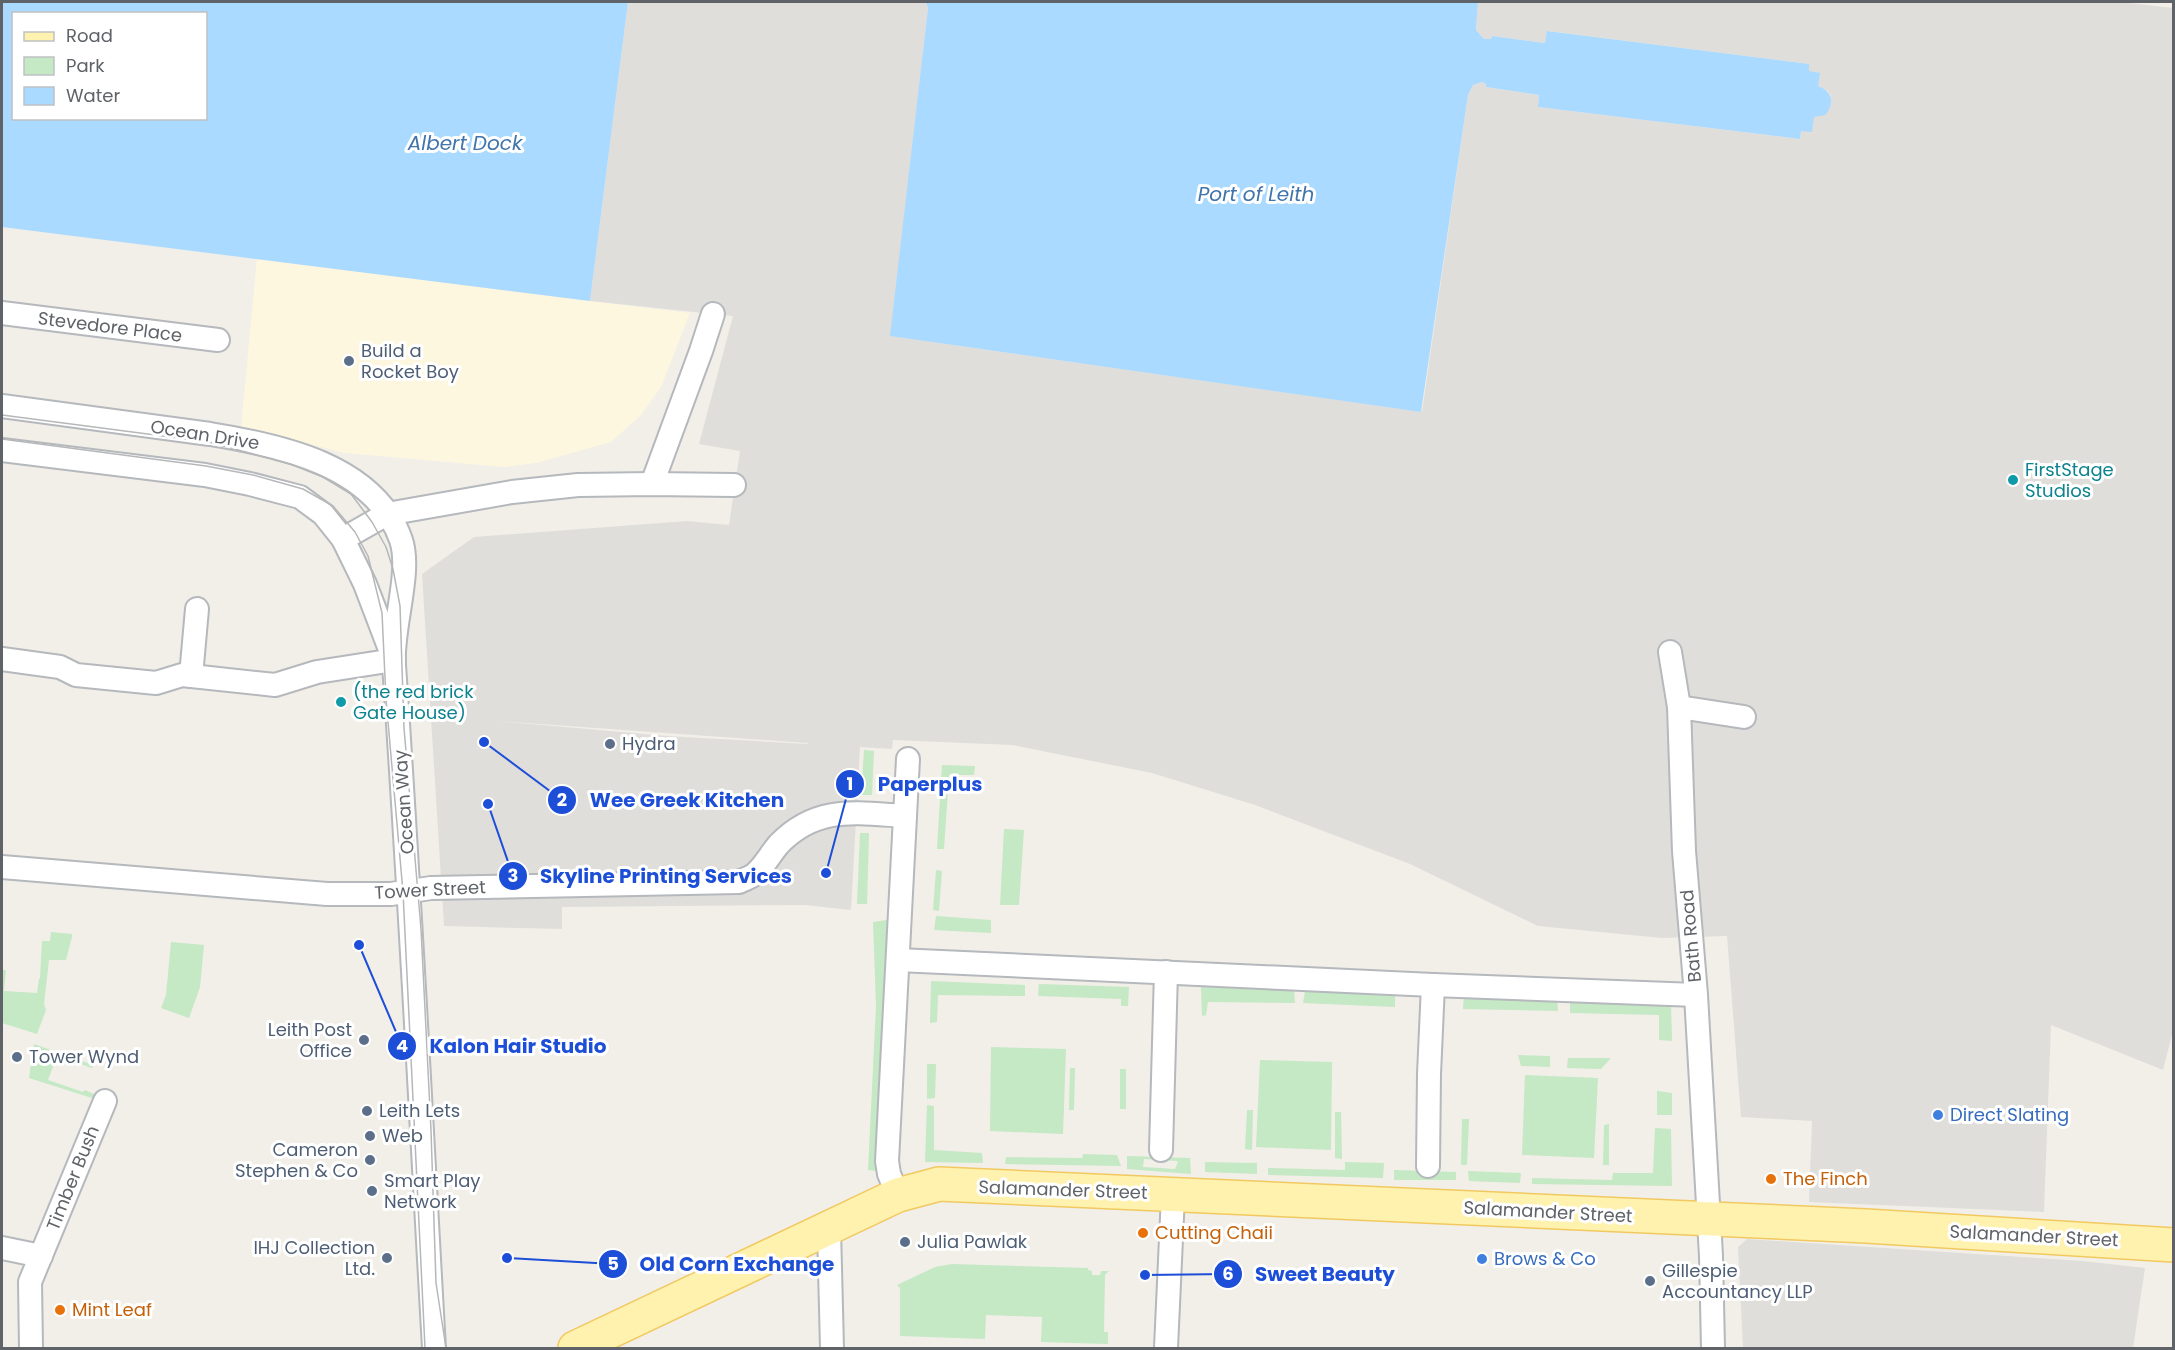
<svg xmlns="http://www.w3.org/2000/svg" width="2175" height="1350" font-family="Poppins,sans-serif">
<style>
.commercial{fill:#fef7e0}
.industrial{fill:#e0deda;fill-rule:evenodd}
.green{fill:#c5e8c5;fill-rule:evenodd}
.water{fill:#aadaff;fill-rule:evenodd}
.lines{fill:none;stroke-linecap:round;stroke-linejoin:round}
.minor-casing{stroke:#b5b8bc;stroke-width:26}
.primary-casing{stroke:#f2c960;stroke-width:36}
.minor{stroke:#fff;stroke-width:22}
.primary{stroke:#fff2af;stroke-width:33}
.tram{stroke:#b6b7b8;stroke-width:1.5}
.service-dot{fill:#5c6f8a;stroke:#fff;stroke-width:2}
.culture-dot{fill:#0f9aa8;stroke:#fff;stroke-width:2}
.shop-dot{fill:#3f7fe0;stroke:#fff;stroke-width:2}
.food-dot{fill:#e8710a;stroke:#fff;stroke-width:2}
.labels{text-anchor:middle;stroke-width:6;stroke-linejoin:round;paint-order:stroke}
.street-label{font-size:18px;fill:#5f6368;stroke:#fff}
.service-label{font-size:18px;fill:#4e5e75;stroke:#fff;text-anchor:start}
.culture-label{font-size:18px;fill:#0d838f;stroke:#fff;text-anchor:start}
.shop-label{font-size:18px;fill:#366cbe;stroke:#fff;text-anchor:start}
.food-label{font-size:18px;fill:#c56008;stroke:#fff;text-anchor:start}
.water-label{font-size:20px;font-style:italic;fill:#4174aa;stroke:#fff}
.leader{fill:none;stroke:#1d4ed8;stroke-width:2}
.callout-dot{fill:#1d4ed8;stroke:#fff;stroke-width:2}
.mark-label{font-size:18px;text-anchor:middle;font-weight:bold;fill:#fff}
.callout-label{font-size:20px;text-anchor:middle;font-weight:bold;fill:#1d4ed8;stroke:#fff;stroke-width:6;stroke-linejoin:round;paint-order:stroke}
</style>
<rect width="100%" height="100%" fill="#f1efe8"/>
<polygon class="commercial" points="257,259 590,301 690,313 661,387 641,415 611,442 536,463 504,467 345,453 241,427"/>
<g class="industrial">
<path d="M628 2H926L928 8 891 336 1422 412 1468 95 1473 85 1482 82 1486 84V87L1539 95 1538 107 1800 139 1801 130 1831 96 1828 91 1818 86 1809 71V64L1548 31 1546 43 1492 36 1491 39H1484L1476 30 1478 2H2121L2173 8V1031L2163 1070 2051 1025 2044 1212 1809 1202 1812 1121 1741 1117 1727 936 1662 938 1538 926 1410 864 1255 805 1152 773 1012 745 893 740 892 749 860 747 851 910 805 905 562 907V929L444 926 422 574 474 537 687 521 729 525 740 451 699 444 733 316 590 301ZM496 721 807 743 808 744 667 736Z"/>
<polygon points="1747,1239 2083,1261 2145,1268 2133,1348 1743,1348 1738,1247"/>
</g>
<g class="green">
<polygon points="864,750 874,751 872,795 861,795"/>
<polygon points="942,765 975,766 974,775 949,775 944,849 937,849"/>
<polygon points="1004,829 1024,830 1019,905 1000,905"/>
<polygon points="860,833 869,833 867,904 857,904"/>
<polygon points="936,870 942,871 939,911 933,910"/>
<polygon points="936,916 991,920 991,933 934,930"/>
<polygon points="887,920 876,1171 868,1170 876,1006 873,922"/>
<polygon points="51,932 72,934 72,937 66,960 49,960 44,1004 46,1010 37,1034 2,1023 2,970 6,970 4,991 37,993 39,979 40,978 42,941 50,941"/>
<polygon points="171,942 204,945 200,987 189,1018 161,1008 166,995"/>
<polygon points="931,981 1025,985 1025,996 938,995 937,1022 930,1023"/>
<polygon points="1039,984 1129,987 1128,1006 1121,1006 1121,999 1038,996"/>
<polygon points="1201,987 1294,990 1295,1003 1208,1002 1206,1015 1202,1016"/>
<polygon points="1305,991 1395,996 1395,1007 1303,1003"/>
<polygon points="1464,993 1557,997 1558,1011 1463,1009"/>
<polygon points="1570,996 1671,1003 1672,1041 1659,1040 1659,1015 1570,1013"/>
<polygon points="34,1044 93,1065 92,1068 57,1056 48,1080 83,1092 85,1090 98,1096 95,1099 29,1078"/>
<polygon points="991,1047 1066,1049 1063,1134 990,1131"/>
<polygon points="1518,1055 1550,1056 1550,1067 1521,1066"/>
<polygon points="1568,1058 1611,1058 1601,1069 1567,1068"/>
<polygon points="1260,1060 1332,1062 1331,1150 1256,1147"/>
<polygon points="927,1064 936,1064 935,1098 927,1099"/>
<polygon points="1070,1068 1075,1068 1074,1110 1069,1110"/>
<rect x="1120" y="1069" width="6" height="40"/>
<polygon points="1525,1075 1598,1078 1594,1158 1522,1155"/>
<polygon points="1657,1091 1672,1093 1672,1115 1657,1115"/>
<polygon points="927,1105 934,1106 934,1150 982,1153 983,1163 925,1162"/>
<polygon points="1247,1110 1253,1110 1252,1150 1245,1149"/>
<polygon points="1335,1112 1341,1112 1342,1159 1335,1158"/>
<polygon points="1462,1119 1469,1119 1467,1165 1461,1165"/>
<polygon points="1609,1124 1609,1165 1603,1165 1604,1125"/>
<polygon points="1655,1128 1671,1129 1672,1186 1532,1184 1532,1178 1612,1180 1613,1173 1653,1173"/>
<polygon points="1083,1154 1117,1155 1121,1166 1005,1164 1006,1157 1082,1158"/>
<path d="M1127 1156 1190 1158 1191 1174 1127 1169ZM1144 1159 1177 1161 1178 1162 1175 1169 1143 1167Z"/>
<polygon points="1205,1162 1257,1163 1257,1174 1205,1172"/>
<polygon points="1345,1162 1384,1163 1383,1178 1268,1175 1268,1168 1345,1170"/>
<polygon points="1394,1170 1456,1172 1456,1180 1394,1180"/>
<polygon points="1468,1171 1521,1173 1520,1183 1469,1181"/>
<polygon points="952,1264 1088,1268 1088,1270 1092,1271 1092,1275 1100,1275 1101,1271 1109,1271 1105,1275 1104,1332 1108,1332 1108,1344 1041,1342 1042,1317 986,1315 985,1339 900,1336 900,1288 897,1285 935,1267"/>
</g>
<g class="water">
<path d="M2 2H628L590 301 2 227ZM14 14H206V118H14Z"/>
<path d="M926 2H1478L1476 30 1484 39H1491L1492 36 1545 43 1547 31 1809 64V71L1820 73 1818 86C1833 91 1835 104 1825 115L1814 117 1812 132 1801 131 1800 139 1538 107 1539 95 1486 87V84L1482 82 1473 85 1468 95 1421 412 890 336 928 8Z"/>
</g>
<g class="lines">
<defs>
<g id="minor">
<polyline points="2,313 218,340"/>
<path d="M2 406 210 434C279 445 375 465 401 540 412 572 391 630 394 665 410 893 421 1121 434 1348"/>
<polyline points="2,450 205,475 250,484 300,497 323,514 343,539 365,584 394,660 317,672 275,685 182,675 156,683 76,675 60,667 2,659"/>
<polyline points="652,484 701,351 713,314"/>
<polyline points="343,539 387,514 512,492 578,485 652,484 734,485"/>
<polyline points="1670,652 1679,707 1684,851 1696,995 1711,1256 1713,1348"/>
<polyline points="191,676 197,609"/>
<polyline points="1679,707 1744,717"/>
<path d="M2 867 327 894H391L431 888 739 882C745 879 752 877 756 873 765 865 771 853 779 844 817 805 856 813 905 816"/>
<polyline points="898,960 1433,985 1696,995"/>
<polyline points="1161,1150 1166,972"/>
<polyline points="1428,1166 1429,1074 1433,985"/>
<polyline points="898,1195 889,1174 887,1161 908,759"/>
<polyline points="829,1229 832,1348"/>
<polyline points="2,1248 41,1256"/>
<polyline points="31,1348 30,1282 105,1101"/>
<polyline points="1166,1348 1173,1195"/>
</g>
<polyline id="primary" points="575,1348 898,1195 939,1184 1866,1226 2174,1245"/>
</defs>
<use href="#minor" class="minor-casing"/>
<use href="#primary" class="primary-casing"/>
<use href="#minor" class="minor"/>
<use href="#primary" class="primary"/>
<g class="tram">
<polyline points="2,415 209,442 293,465 323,477 351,494 372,522 386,547 393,569 400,606 404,728 421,929 431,1130 436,1283 446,1348"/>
<polyline points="2,439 206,466 253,475 303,489 333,506 355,532 368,556 382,613 386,699 403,892 425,1348"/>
</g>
</g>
<g class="service-dot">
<circle cx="349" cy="361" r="6"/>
<circle cx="610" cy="744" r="6"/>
<circle cx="364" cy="1040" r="6"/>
<circle cx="17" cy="1057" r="6"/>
<circle cx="367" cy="1111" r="6"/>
<circle cx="370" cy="1136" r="6"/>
<circle cx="370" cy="1160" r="6"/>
<circle cx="372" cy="1191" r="6"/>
<circle cx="905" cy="1242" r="6"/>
<circle cx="387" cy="1258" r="6"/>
<circle cx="1650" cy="1281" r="6"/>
</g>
<g class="culture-dot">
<circle cx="2013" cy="480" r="6"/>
<circle cx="341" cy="702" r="6"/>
</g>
<g class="shop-dot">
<circle cx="1938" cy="1115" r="6"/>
<circle cx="1482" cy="1259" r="6"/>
</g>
<g class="food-dot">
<circle cx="1771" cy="1179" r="6"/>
<circle cx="1143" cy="1233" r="6"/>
<circle cx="60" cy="1310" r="6"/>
</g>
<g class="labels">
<g class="street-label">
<text transform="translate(110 327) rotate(7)" y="6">Stevedore Place</text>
<text transform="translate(205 435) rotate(9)" y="6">Ocean Drive</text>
<text transform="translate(404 802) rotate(-94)" y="6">Ocean Way</text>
<text transform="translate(430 890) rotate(-3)" y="6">Tower Street</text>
<text transform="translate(1691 936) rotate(-95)" y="6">Bath Road</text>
<text transform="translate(73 1178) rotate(-68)" y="6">Timber Bush</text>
<text transform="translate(1063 1190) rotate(2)" y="6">Salamander Street</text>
<text transform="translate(1548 1212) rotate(3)" y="6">Salamander Street</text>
<text transform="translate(2034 1236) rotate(3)" y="6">Salamander Street</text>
</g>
<g class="service-label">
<text x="361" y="357">Build a<tspan x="361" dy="21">Rocket Boy</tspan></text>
<text x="622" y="750">Hydra</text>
<text x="352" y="1036" text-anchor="end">Leith Post<tspan x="352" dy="21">Office</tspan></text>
<text x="29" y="1063">Tower Wynd</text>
<text x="379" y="1117">Leith Lets</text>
<text x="382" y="1142">Web</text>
<text x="358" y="1156" text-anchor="end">Cameron<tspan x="358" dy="21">Stephen &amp; Co</tspan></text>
<text x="384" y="1187">Smart Play<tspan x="384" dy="21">Network</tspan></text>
<text x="917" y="1248">Julia Pawlak</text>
<text x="375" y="1254" text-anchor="end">IHJ Collection<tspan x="375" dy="21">Ltd.</tspan></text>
<text x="1662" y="1277">Gillespie<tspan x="1662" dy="21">Accountancy LLP</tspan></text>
</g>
<g class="culture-label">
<text x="2025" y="476">FirstStage<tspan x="2025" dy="21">Studios</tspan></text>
<text x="353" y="698">(the red brick<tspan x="353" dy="21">Gate House)</tspan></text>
</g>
<g class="shop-label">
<text x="1950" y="1121">Direct Slating</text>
<text x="1494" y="1265">Brows &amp; Co</text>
</g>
<g class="food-label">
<text x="1783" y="1185">The Finch</text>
<text x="1155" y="1239">Cutting Chaii</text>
<text x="72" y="1316">Mint Leaf</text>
</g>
<g class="water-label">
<text x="465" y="150">Albert Dock</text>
<text x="1256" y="201">Port of Leith</text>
</g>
</g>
<path class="leader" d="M826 873L850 784M484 742L562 800M488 804L513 876M359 945L402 1046M507 1258L613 1264M1145 1275L1228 1274"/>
<g class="callout-dot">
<circle cx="826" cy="873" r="6"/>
<circle cx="484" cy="742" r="6"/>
<circle cx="488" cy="804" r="6"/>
<circle cx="359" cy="945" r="6"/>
<circle cx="507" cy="1258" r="6"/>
<circle cx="1145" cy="1275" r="6"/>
<circle cx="850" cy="784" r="15"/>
<circle cx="562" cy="800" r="15"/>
<circle cx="513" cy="876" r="15"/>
<circle cx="402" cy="1046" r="15"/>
<circle cx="613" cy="1264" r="15"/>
<circle cx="1228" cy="1274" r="15"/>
</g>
<g class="mark-label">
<text x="850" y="790">1</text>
<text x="562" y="806">2</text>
<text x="513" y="882">3</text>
<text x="402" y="1052">4</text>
<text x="613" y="1270">5</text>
<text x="1228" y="1280">6</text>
</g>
<g class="callout-label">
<text x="930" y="791">Paperplus</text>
<text x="687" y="807">Wee Greek Kitchen</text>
<text x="666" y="883">Skyline Printing Services</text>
<text x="518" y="1053">Kalon Hair Studio</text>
<text x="737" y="1271">Old Corn Exchange</text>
<text x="1325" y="1281">Sweet Beauty</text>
</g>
<rect width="2175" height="1350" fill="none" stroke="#5f6368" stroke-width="6"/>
<rect x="12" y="12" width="195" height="108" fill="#ffffff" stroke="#bfc1c3" stroke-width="1.5"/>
<rect x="24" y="32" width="30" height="9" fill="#fff2af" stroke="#bfc1c3" stroke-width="1.5"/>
<text x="66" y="42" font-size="18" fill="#5f6368">Road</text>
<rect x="24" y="57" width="30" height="18" fill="#c5e8c5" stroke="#bfc1c3" stroke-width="1.5"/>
<text x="66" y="72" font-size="18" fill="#5f6368">Park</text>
<rect x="24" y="87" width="30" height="18" fill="#aadaff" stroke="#bfc1c3" stroke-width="1.5"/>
<text x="66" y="102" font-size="18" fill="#5f6368">Water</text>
</svg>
